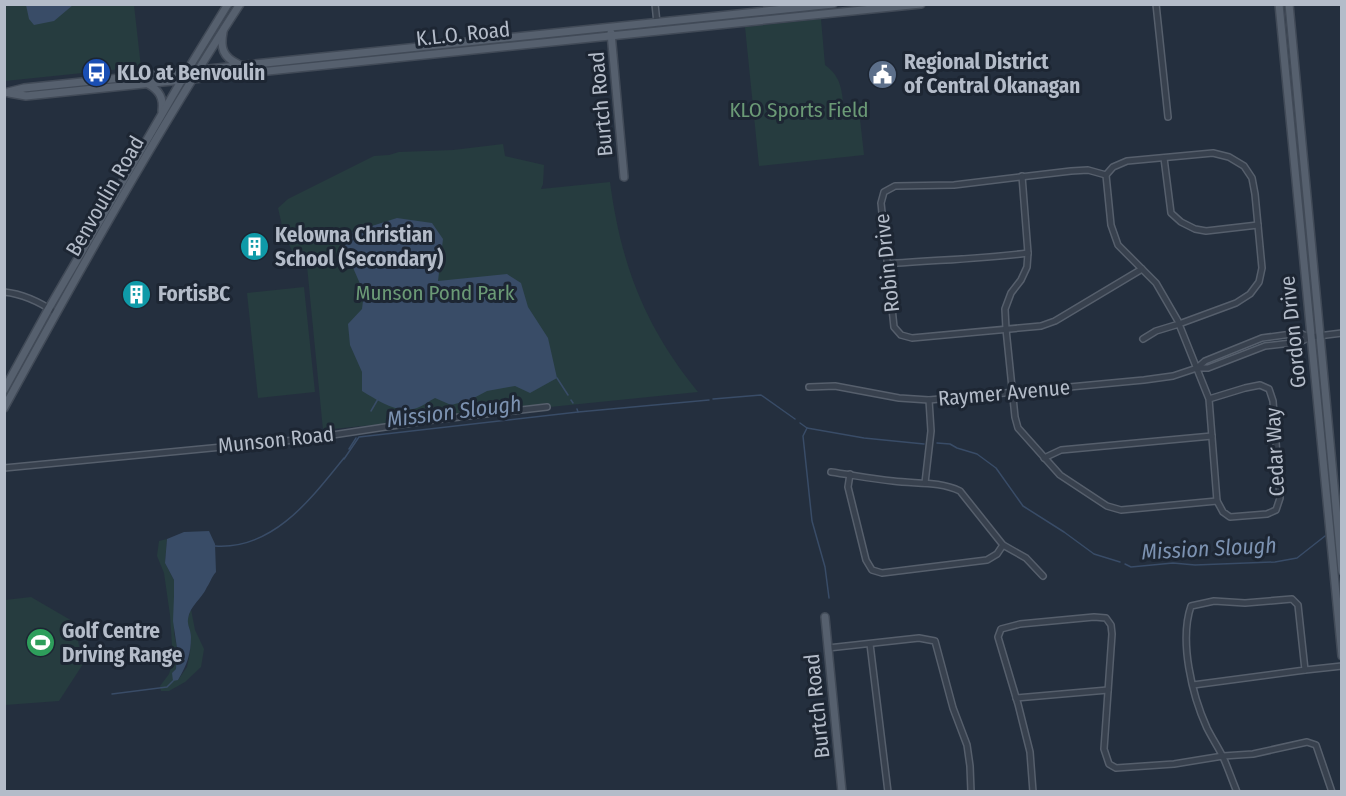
<svg xmlns="http://www.w3.org/2000/svg" width="1346" height="796" font-family="'Fira Sans Condensed',sans-serif">
<style>
.green{fill:#263c3f}
.water{fill:#394c67}
.lines{fill:none;stroke-linecap:round;stroke-linejoin:round}
.stream{stroke:#394c67;stroke-width:1.5}
.minor-casing{stroke:#565f6c;stroke-width:8}
.major-casing{stroke:#414a57;stroke-width:10}
.minor{stroke:#38414e;stroke-width:5}
.major{stroke:#56606e;stroke-width:7}
.labels{text-anchor:middle;stroke-width:6;stroke-linejoin:round;paint-order:stroke}
.street-label{font-size:21px;fill:#b4bcc9;stroke:#1d2633}
.poi-label{font-size:21px;font-weight:bold;fill:#b4bcc9;stroke:#1d2633;text-anchor:start}
.park-label{font-size:21px;fill:#6b9a76;stroke:#1d2633}
.water-label{font-size:22px;font-style:italic;fill:#7c92b1;stroke:#1d2633}
</style>
<rect width="100%" height="100%" fill="#242f3e"/>
<g class="green">
<polygon points="4,5 134,5 141,67 5,81"/>
<path d="M821 19 825 65C842 77 842 92 844 111L859 110 864 155 759 166 745 27Z"/>
<path d="M503 144 505 156 544 165 543 184 541 189 610 182C621 265 645 327 698 392L323 430 307 266 297 261 284 234 278 208 288 199 374 156 389 155 399 152 453 150Z"/>
<polygon points="304,287 315,392 258,398 247,293"/>
<polygon points="167,539 165,563 174,580 174,633 177,648 176,669 172,673 178,680 187,667 190,653 191,635 187,621 191,609 195,630 204,649 201,667 185,682 169,691 161,691 160,686 169,674 173,661 170,615 164,573 157,556 159,541"/>
<polygon points="31,597 74,622 83,664 59,701 5,705 5,600"/>
</g>
<g class="water">
<polygon points="26,5 26,4 73,5 54,21 34,25 29,19"/>
<path d="M397 218 432 223 443 239 438 281 507 274 521 283 528 307 548 338 557 378 530 393 515 386 509 387 487 391 470 400 451 405 435 398C429 401 423 406 417 408 396 414 379 401 362 391V372L350 345 348 324 362 309 364 293 341 240 353 232Z"/>
<path d="M209 531 215 544 216 572C211 578 211 581 207 587 202 599 190 605 188 619 187 625 191 630 191 637 191 654 187 665 178 680L173 681 172 673 176 669 177 648 173 621 174 596V580L165 563 167 539 184 532Z"/>
</g>
<g class="lines">
<g class="stream">
<polyline points="557,378 568,395"/>
<polyline points="713,399 761,395 795,419"/>
<polyline points="571,400 573,403"/>
<polyline points="577,409 578,412 709,400"/>
<polyline points="371,411 378,399"/>
<polyline points="800,423 807,428 864,438 924,444"/>
<polyline points="807,428 803,436 812,521 825,567 829,598"/>
<polyline points="937,443 950,444 957,448 977,454 996,468 1023,506 1064,532 1094,554 1120,562"/>
<polyline points="349,449 356,438"/>
<polyline points="344,459 359,437 578,412"/>
<path d="M215 546C273 550 311 499 344 458"/>
<polyline points="1125,564 1131,567 1173,563 1195,565 1275,562 1297,558 1325,536"/>
<polyline points="112,694 167,687 173,681"/>
</g>
<defs>
<g id="minor">
<polyline points="655,4 657,23"/>
<polyline points="1156,4 1168,117"/>
<polyline points="1164,158 1171,213 1181,222 1195,229 1206,231 1258,225"/>
<polyline points="1106,175 1088,170 1071,171 954,185 895,186 884,192 881,203 894,327 901,335 912,338 1041,326 1055,321 1142,269"/>
<polyline points="1022,176 1028,253 1027,267 1021,280 1011,293 1005,309 1006,329 1015,417 1018,428 1060,475 1107,506 1121,510 1217,501"/>
<path d="M887 264C934 260 981 259 1028 253"/>
<path d="M4 292C24 294 40 302 56 313"/>
<polyline points="1143,339 1156,331 1179,324 1236,303 1250,294 1259,282 1262,268 1255,194 1252,178 1244,166 1229,157 1213,153 1127,161 1113,167 1106,175 1111,225 1118,245 1156,283 1178,321 1179,324 1209,399 1217,501 1223,512 1230,517 1267,514 1276,510 1280,498 1273,401 1269,389 1260,385 1245,388 1209,399"/>
<polyline points="1197,368 1205,361 1262,338 1299,333 1310,337"/>
<polyline points="809,387 835,386 899,398 929,400 1144,380 1173,376 1197,368 1208,368 1265,346 1300,342 1310,337 1342,333"/>
<polyline points="1044,458 1061,450 1212,436"/>
<polyline points="4,468 306,439 425,421 547,407"/>
<path d="M831 472C852 475 873 479 893 481 916 484 939 481 960 491L1003 545 1026 558 1043 576"/>
<polyline points="850,474 848,487 866,560 872,570 882,573 987,560 997,554 1003,545"/>
<polyline points="925,483 931,431 929,400"/>
<polyline points="870,644 888,792"/>
<polyline points="828,648 919,638 935,641 953,708 967,745 970,766 971,792"/>
<polyline points="1305,670 1342,666"/>
<path d="M1193 685 1305 670 1298 605 1292 599 1245 603 1214 601 1191 606C1179 641 1192 695 1207 728 1212 738 1218 747 1223 757 1228 768 1232 780 1237 792"/>
<polyline points="1016,698 1108,690"/>
<polyline points="1033,792 1030,752 1018,704 998,637 1001,629 1020,624 1094,617 1106,618 1111,625 1112,634 1104,749 1109,764 1116,768 1174,764 1223,756 1253,754 1307,742 1316,745 1332,792"/>
</g>
<g id="major">
<polyline points="1279,4 1342,656"/>
<polyline points="1289,4 1342,571"/>
<path d="M223 32C220 48 223 57 238 64"/>
<polyline points="611,33 624,177"/>
<path d="M148 84C159 90 164 98 162 111"/>
<polyline points="4,93 24,88 833,4"/>
<polyline points="9,93 26,96 921,4"/>
<polyline points="4,390 49,308 187,71 228,4"/>
<path d="M4 408C79 271 155 135 240 4"/>
<polyline points="825,617 842,792"/>
</g>
</defs>
<use href="#minor" class="minor-casing"/>
<use href="#major" class="major-casing"/>
<use href="#minor" class="minor"/>
<use href="#major" class="major"/>
</g>
<defs>
<symbol id="bus-disc" viewBox="-11 -11 22 22"><circle r="9.5" fill="#1a4fb4" stroke="#1d2633"/><path d="M-5-6H5V4H4V6H2V4H-2V6H-4V4H-5ZM-3.5-4V0h7V-4ZM-3.5 1.2v1.5H-2V1.2ZM2 1.2v1.5H3.5V1.2Z" fill="#fff"/></symbol>
<symbol id="civic-disc" viewBox="-11 -11 22 22"><circle r="9.5" fill="#5c6f8a" stroke="#1d2633"/><path d="M-.6-6.5H3V-4.5H.6V-3L4-1V1h2V6H-6V1h2V-1L-.6-3ZM-1.2 2.5V6h2.4V2.5Z" fill="#fff"/></symbol>
<symbol id="building-disc" viewBox="-11 -11 22 22"><circle r="9.5" fill="#0f9aa8" stroke="#1d2633"/><path d="M-4-6H4V6H1V3H-1V6H-4ZM-2.5-4.3h1.7v1.8h-1.7ZM.8-4.3h1.7v1.8H.8ZM-2.5-1h1.7V.8h-1.7ZM.8-1h1.7V.8H.8Z" fill="#fff"/></symbol>
<symbol id="stadium-disc" viewBox="-11 -11 22 22"><circle r="9.5" fill="#2e9e5b" stroke="#1d2633"/><path d="M0-5a6.5 5 0 1 0 0 10a6.5 5 0 1 0 0-10ZM-3.5-1.8h7v3.6h-7Z" fill="#fff"/></symbol>
</defs>
<g fill-rule="evenodd">
<use href="#bus-disc" x="80" y="56" width="33" height="33"/>
<use href="#civic-disc" x="866" y="58" width="33" height="33"/>
<use href="#building-disc" x="238" y="230" width="33" height="33"/>
<use href="#building-disc" x="120" y="278" width="33" height="33"/>
<use href="#stadium-disc" x="24" y="626" width="33" height="33"/>
</g>
<g class="labels">
<g class="street-label">
<text transform="translate(463 34) rotate(-6)" y="7">K.L.O. Road</text>
<text transform="translate(601 104) rotate(-95)" y="7">Burtch Road</text>
<text transform="translate(105 196) rotate(-60)" y="7">Benvoulin Road</text>
<text transform="translate(887 263) rotate(-96)" y="7">Robin Drive</text>
<text transform="translate(1293 332) rotate(-96)" y="7">Gordon Drive</text>
<text transform="translate(1004 393) rotate(-5)" y="7">Raymer Avenue</text>
<text transform="translate(276 440) rotate(-6)" y="7">Munson Road</text>
<text transform="translate(1275 452) rotate(-93)" y="7">Cedar Way</text>
<text transform="translate(817 706) rotate(-96)" y="7">Burtch Road</text>
</g>
<g class="poi-label">
<text x="904" y="69">Regional District<tspan x="904" dy="24">of Central Okanagan</tspan></text>
<text x="117" y="80">KLO at Benvoulin</text>
<text x="275" y="242">Kelowna Christian<tspan x="275" dy="24">School (Secondary)</tspan></text>
<text x="158" y="301">FortisBC</text>
<text x="62" y="638">Golf Centre<tspan x="62" dy="24">Driving Range</tspan></text>
</g>
<g class="park-label">
<text x="799" y="117">KLO Sports Field</text>
<text x="435" y="300">Munson Pond Park</text>
</g>
<g class="water-label">
<text transform="translate(454 411) rotate(-7)" y="8">Mission Slough</text>
<text transform="translate(1209 548) rotate(-3)" y="8">Mission Slough</text>
</g>
</g>
<rect width="1346" height="796" fill="none" stroke="#b4bcc9" stroke-width="12"/>
</svg>
